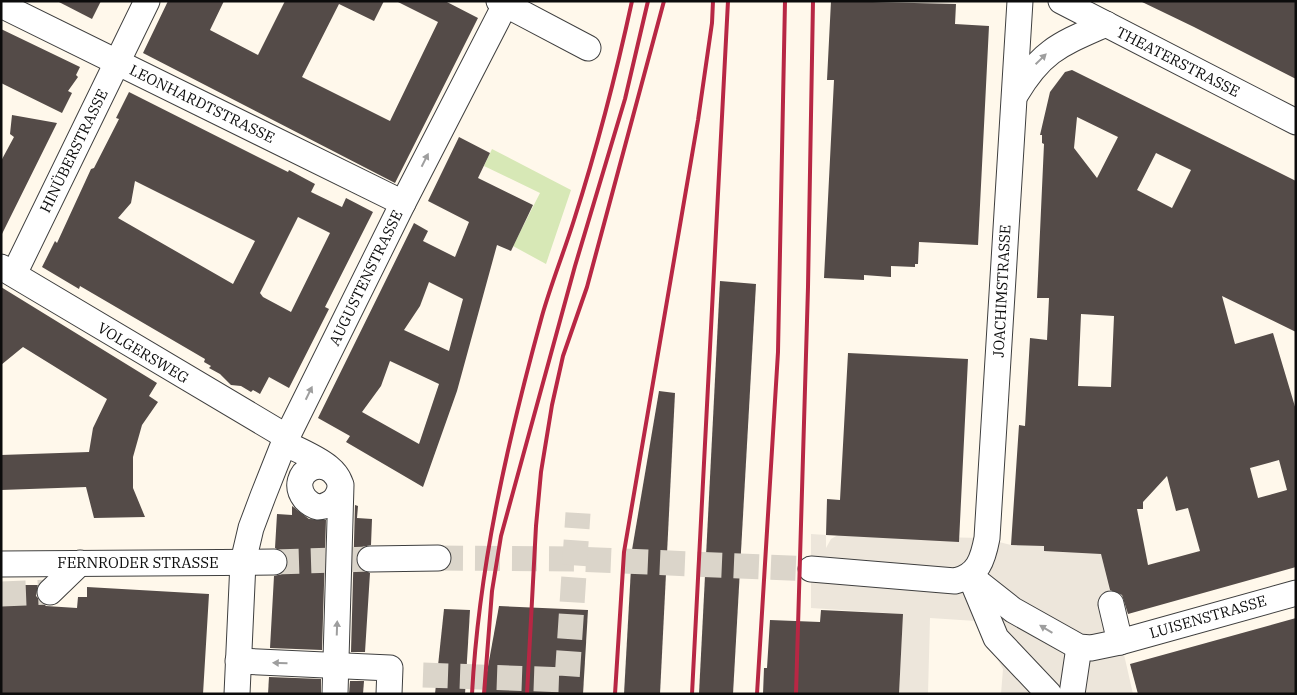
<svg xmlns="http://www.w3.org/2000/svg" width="1297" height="695" font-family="'IBM Plex Serif',serif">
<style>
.green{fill:#d7e8b6}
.plaza{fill:#ede6db}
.building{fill:#544b48;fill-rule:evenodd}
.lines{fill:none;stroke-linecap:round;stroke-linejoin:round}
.minor-tunnel{stroke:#dbd5ca;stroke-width:25;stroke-dasharray:25 12;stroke-linecap:butt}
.minor-casing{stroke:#3f3f3f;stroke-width:27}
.minor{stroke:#fff;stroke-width:25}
.rail{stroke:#b82744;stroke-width:4}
.oneway{fill:#9e9e9e}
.labels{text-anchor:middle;stroke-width:5;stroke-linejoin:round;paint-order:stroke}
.street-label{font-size:15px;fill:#0c0c0c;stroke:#fff}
</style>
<rect width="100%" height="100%" fill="#fff8eb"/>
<polygon class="green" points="492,149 571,190 546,264 513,246 540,193 484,166"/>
<polygon class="plaza" points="811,534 826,535 826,548 831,539 838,535 983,538 1011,545 1044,546 1044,551 1100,549 1133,694 1001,694 1003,669 976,621 930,618 928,694 899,694 903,614 811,608"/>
<g class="building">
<polygon points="57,1 101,1 92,19"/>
<polygon points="168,1 224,1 210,30 258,55 285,1 384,1 374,21 339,4 302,77 390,121 438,22 396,1 445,1 478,18 395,183 143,53"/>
<polygon points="831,1 956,4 955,24 989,26 978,245 919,242 918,264 915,264 915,267 891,266 891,277 864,275 864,280 824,278 834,80 827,80"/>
<polygon points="1140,1 1296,1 1296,79 1194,27"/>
<polygon points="1,29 80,67 76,75 78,77 68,91 72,93 62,113 1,83"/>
<path d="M1072 70 1296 181V332L1222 296 1235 344 1273 333 1296 410V567L1128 614 1122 595 1110 590 1101 554 1044 551V546L1011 545 1019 425 1025 426 1030 338 1047 340 1049 298H1037L1044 144 1042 143V135H1040L1050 92 1065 72ZM1077 117 1118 137 1097 178 1074 148ZM1156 153 1191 170 1172 208 1137 190ZM1081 314 1114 316 1111 387 1078 386ZM1279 460 1287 490 1258 498 1250 468ZM1167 476 1176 511 1188 508 1200 551 1148 565 1137 509H1143V502Z"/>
<path d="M129 92 288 172 289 170 315 184 311 192 342 207 346 198 373 212 325 307 329 309 289 388 269 377 260 394 253 390 251 392 241 386 231 385 220 374 209 368 211 366 204 362 205 359 80 286 79 289 42 267 55 241 57 243 91 169 94 168 119 119 116 118ZM135 181 255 241 233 284 118 218 131 203ZM298 217 330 233 291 312 263 297 260 293Z"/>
<polygon points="12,115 57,123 1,236 1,161 14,137 10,134"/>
<path d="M459 137 490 153 478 178 533 205 511 251 497 245 457 391 423 487 346 442 350 436 318 418 414 223 428 231 423 241 455 257 469 222 428 201ZM429 282 463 299 449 351 404 330 420 306ZM390 361 439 384 419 444 362 412 381 386Z"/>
<polygon points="720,281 756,284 733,694 699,694"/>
<polygon points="1,287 157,383 149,396 158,402 142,425 133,457 133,488 145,517 94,518 86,487 1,490 1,455 89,452 93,428 107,399 23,347 1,365"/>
<polygon points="848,353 968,359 959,542 826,535 827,499 840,500"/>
<polygon points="659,391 675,393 660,694 624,694 632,550"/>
<polygon points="355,505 358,506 357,518 372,519 371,545 362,547 356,559 358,567 370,573 365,652 351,652"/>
<polygon points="292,506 309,519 326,520 322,650 270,648 274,576 282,574 288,562 286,554 275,548 277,514 292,515"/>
<polygon points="1,585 38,585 36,596 46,606 77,608 78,597 87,597 87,587 209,594 203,694 1,694"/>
<polygon points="499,606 588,610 583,694 483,694"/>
<polygon points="444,609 470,610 465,694 435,694"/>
<polygon points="821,610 903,614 899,694 763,694 764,668 767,668 770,620 820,622"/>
<polygon points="1296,618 1296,694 1138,694 1130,664"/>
<polygon points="269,677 321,679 321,694 268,694"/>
<polygon points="350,681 364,681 363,694 349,694"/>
</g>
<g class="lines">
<g class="minor-tunnel">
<polyline points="438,558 575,559 811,569"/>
<polyline points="274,562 370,559"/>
<polyline points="1,594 50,592"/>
<polyline points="423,675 567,680 578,513"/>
</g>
<defs>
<g id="minor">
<polyline points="499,1 588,48"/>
<polyline points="1061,1 1296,122"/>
<polyline points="1,5 403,203"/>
<path d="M1016 94C1042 50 1061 44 1106 24"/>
<polyline points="1,267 287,437"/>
<polyline points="14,274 147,1"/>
<path d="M284 443C301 452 353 470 337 496 334 502 325 507 318 507 313 506 308 502 305 499 285 473 328 448 341 485L335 694"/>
<polyline points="370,559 438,558"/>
<polyline points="1,564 274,562"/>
<path d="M811 569 955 581C978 576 983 559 987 538L1020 1"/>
<polyline points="970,576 1013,610 1079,647 1091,648 1120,642 1296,593"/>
<polyline points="971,578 996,638 1049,694"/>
<polyline points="50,592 80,563"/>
<polyline points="1111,604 1120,642"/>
<polyline points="238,661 390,668 389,694"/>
<polyline points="237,694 243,562 251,528 263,496 284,443 403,203 507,1"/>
<polyline points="1072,694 1079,647"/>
</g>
</defs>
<use href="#minor" class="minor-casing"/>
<use href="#minor" class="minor"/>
<g class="rail">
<path d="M472 694C479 565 508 440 542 316 551 284 564 252 574 220 597 148 616 75 632 1"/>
<polyline points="484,694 492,591 501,536 575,266 625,99 648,1"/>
<polyline points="527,694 536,526 541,472 552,405 563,356 587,287 664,1"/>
<polyline points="615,694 624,552 698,120 712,23 713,1"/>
<polyline points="692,694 728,1"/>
<polyline points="757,694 778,352 785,1"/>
<polyline points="796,694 808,287 813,1"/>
</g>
</g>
<defs><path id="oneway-solid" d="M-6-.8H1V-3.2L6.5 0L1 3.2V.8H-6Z" transform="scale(1.25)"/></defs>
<g class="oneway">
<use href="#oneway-solid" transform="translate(1041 59) rotate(-44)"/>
<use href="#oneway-solid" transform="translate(425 160) rotate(-63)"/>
<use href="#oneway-solid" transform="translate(309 393) rotate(-64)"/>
<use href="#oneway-solid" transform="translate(337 628) rotate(-88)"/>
<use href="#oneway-solid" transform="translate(1046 629) rotate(-149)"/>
<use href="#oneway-solid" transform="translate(280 663) rotate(-178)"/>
</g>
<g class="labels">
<g class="street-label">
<text transform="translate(1178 62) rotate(27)" y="5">THEATERSTRASSE</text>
<text transform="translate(202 104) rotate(26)" y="5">LEONHARDTSTRASSE</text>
<text transform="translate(74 151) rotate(-64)" y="5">HINÜBERSTRASSE</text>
<text transform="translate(366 278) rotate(-64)" y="5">AUGUSTENSTRASSE</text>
<text transform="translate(1002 291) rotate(-87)" y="5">JOACHIMSTRASSE</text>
<text transform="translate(143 353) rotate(31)" y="5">VOLGERSWEG</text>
<text x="138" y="568">FERNRODER STRASSE</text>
<text transform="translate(1208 617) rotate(-16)" y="5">LUISENSTRASSE</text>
</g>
</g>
<rect width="1297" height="695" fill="none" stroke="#0c0c0c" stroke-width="5"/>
</svg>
